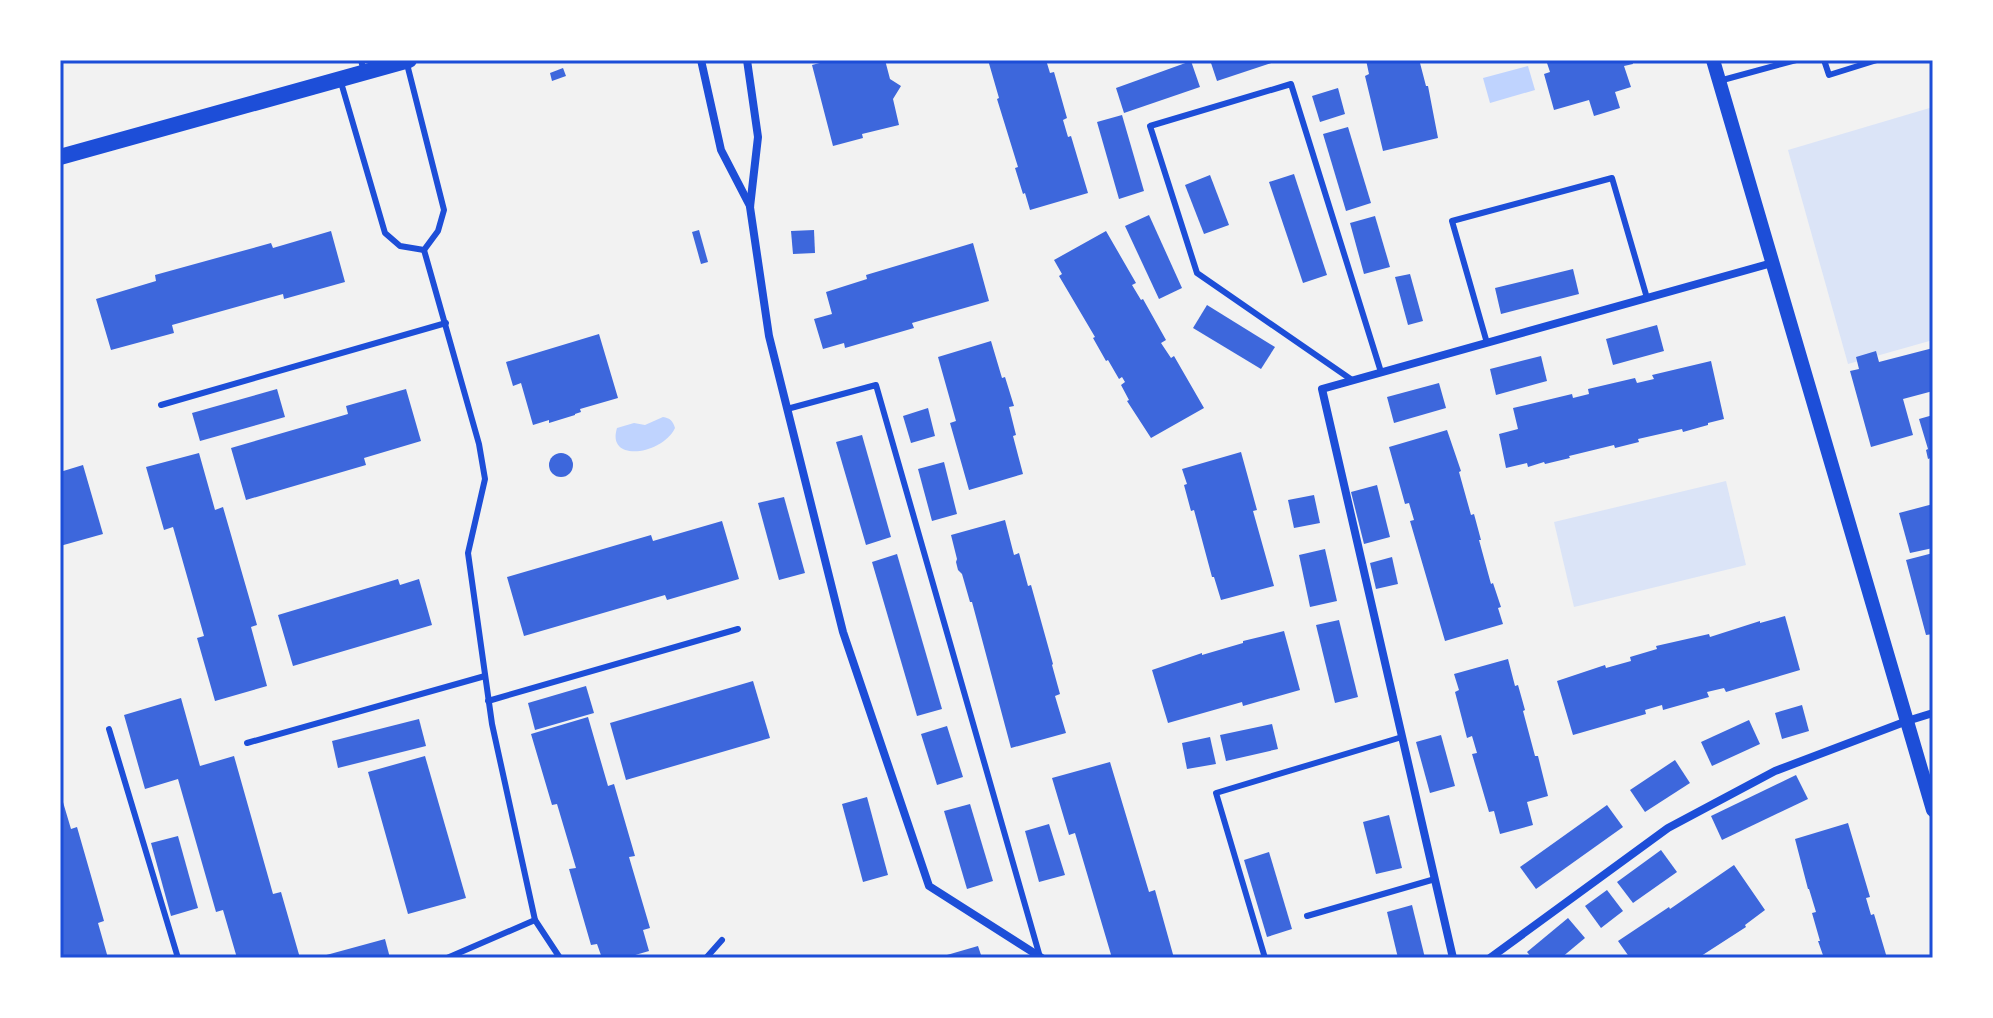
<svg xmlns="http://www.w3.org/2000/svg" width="1993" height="1018" font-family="'Sofia Sans Condensed',sans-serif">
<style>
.green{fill:#dbe4f7}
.water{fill:#bfd3fe}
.building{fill:#3d67dc}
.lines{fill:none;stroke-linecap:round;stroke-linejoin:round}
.service{stroke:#1d4ed8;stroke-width:6}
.minor{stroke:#1d4ed8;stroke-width:8}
.tertiary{stroke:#1d4ed8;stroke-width:14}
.secondary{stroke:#1d4ed8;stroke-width:16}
.neatline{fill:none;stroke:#1d4ed8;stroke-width:3}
</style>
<rect width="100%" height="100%" fill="#f2f2f2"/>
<g class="green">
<polygon points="1933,107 1933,340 1848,364 1788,150"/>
<polygon points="1726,481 1746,565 1574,607 1554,522"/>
</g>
<g class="water">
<polygon points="1528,66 1535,90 1490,103 1483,78"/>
<path d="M663 417C670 418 673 421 675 428 662 455 606 463 617 428L634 423 645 425Z"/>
</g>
<g class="building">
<polygon points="831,60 885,60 890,79 901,86 893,99 899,125 862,134 863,138 833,146 812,65"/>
<polygon points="988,60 1046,60 1050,73 1054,72 1067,118 1063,120 1068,137 1071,136 1088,193 1030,210 1025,193 1023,194 1015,168 1018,167 997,99 999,98"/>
<polygon points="1210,60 1277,60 1277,61 1217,81"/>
<polygon points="1366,60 1426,60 1420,63 1426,86 1428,86 1438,138 1383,151 1365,76 1369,74"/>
<polygon points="1546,60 1632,60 1633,64 1624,66 1631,87 1615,92 1620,108 1594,116 1589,100 1554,110 1544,74 1550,72"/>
<polygon points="1191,61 1200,87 1124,113 1116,88"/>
<polygon points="563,68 566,76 552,81 550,73"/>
<polygon points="1338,88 1345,114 1320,122 1312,96"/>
<polygon points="1122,115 1144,191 1119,199 1097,122"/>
<polygon points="1348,127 1371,203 1346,211 1323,134"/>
<polygon points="1294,174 1327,275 1303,283 1269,182"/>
<polygon points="1210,175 1229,225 1204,234 1185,185"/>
<polygon points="1149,215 1182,288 1159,299 1125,226"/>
<polygon points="1375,216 1390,267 1364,274 1350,223"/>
<polygon points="699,230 708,262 701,264 692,232"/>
<polygon points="814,230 815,253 793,254 791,231"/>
<polygon points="331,231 345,282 284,299 283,294 172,325 174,333 111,350 96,299 156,281 155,275 271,243 273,248"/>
<polygon points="1106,231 1136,283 1132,285 1141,300 1143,299 1166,340 1161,343 1171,358 1174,356 1204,408 1151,438 1127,401 1129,400 1121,385 1125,382 1122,377 1119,379 1108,360 1106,361 1093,338 1095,337 1059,276 1062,274 1054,260"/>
<polygon points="973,243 989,301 912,323 914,328 845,348 844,343 823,349 814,319 832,314 826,292 867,279 866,275"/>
<polygon points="1573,269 1579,294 1501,314 1495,288"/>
<polygon points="1410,274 1423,321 1408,325 1395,277"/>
<polygon points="1207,305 1275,347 1261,369 1193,328"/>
<polygon points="1657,325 1664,351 1613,365 1606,339"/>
<polygon points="599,334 618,398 580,409 581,412 575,414 575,415 549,423 549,420 533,425 521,383 513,386 506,362"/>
<polygon points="991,341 1002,378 1005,377 1014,406 1009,407 1016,435 1013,436 1023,474 969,490 950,423 956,421 938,357"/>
<polygon points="1933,348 1933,391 1903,399 1913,435 1871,447 1850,371 1859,369 1856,357 1876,351 1879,362"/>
<polygon points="1541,356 1547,381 1496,395 1490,369"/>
<polygon points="1711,361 1724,419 1708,423 1708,425 1683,432 1682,429 1638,439 1639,442 1615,448 1614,445 1569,456 1570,458 1545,464 1544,462 1528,467 1527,463 1506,468 1499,434 1518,429 1513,408 1572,394 1573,398 1589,394 1588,389 1635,378 1637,383 1654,379 1652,375"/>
<polygon points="1439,383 1446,408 1394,423 1387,397"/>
<polygon points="277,389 285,417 200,441 192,413"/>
<polygon points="406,389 421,441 364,458 366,465 246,500 231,448 348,414 346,406"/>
<polygon points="928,408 935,436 911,443 903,416"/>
<polygon points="1933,415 1933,457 1928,459 1926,450 1928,449 1919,419"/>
<polygon points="1447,430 1461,471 1459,472 1471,515 1474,514 1481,540 1479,540 1491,584 1493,583 1501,607 1498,608 1503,624 1445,641 1410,521 1414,520 1409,503 1405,504 1389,447"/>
<polygon points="862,435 891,537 866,545 836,442"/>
<polygon points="1241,452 1257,510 1253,511 1274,586 1221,600 1214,577 1212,577 1194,510 1191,511 1184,485 1187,484 1182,469"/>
<circle cx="561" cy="465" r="12"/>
<polygon points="199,453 215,510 223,507 257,625 251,627 267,686 215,701 197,638 204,636 173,527 164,530 146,467"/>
<polygon points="944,462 957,514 932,521 918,469"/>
<polygon points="83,465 103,534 60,546 60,472"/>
<polygon points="1377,485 1390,537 1364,544 1351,492"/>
<polygon points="1314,495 1320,523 1294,528 1288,500"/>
<polygon points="784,497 805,573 779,580 758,503"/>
<polygon points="1933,504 1933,548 1910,553 1899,513"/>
<polygon points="1005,520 1014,555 1019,553 1028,586 1031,585 1053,664 1052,665 1060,694 1055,696 1066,733 1011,748 972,602 970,602 962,574 958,570 956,562 957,559 951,535"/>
<polygon points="722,521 739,579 667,600 665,595 524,636 507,577 651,535 653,541"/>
<polygon points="1325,549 1337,601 1310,607 1299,555"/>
<polygon points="1933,553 1933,634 1926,635 1906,560"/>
<polygon points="897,554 942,709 917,716 872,562"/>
<polygon points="1392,557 1398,584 1376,589 1370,563"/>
<polygon points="398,579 400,585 419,579 432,625 293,666 278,615"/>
<polygon points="1785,616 1800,670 1726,692 1724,688 1707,692 1709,697 1663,710 1662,705 1645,710 1646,714 1573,735 1557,681 1605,665 1606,668 1631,661 1630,657 1657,649 1656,646 1709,634 1710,637 1760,621 1760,623"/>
<polygon points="1339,620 1358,697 1335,703 1316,625"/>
<polygon points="1284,631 1300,690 1243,706 1242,702 1168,723 1152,670 1202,653 1202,655 1243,643 1243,641"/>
<polygon points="1508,659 1515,686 1518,685 1525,710 1523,711 1535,756 1538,756 1548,796 1527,802 1533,825 1500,834 1494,811 1489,812 1472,754 1477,753 1472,736 1467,738 1455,692 1459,690 1454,674"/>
<polygon points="753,681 770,738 626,780 610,723"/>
<polygon points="586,686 594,713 535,730 528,703"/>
<polygon points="181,698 200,766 234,756 273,894 281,892 300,958 237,958 223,910 216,912 178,779 145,789 124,715"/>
<polygon points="1802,705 1809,731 1782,739 1775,713"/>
<polygon points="588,717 608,786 614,784 635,856 629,857 650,928 643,930 649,951 625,958 602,958 597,944 591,945 569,869 576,868 557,804 552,805 531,734"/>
<polygon points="419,719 426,746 338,768 332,741"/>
<polygon points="1749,720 1760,744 1712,766 1701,742"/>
<polygon points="1272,724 1278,749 1226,761 1220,735"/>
<polygon points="947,726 963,777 937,785 921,734"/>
<polygon points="1441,735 1455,786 1430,793 1416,742"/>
<polygon points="1210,737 1216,764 1187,769 1182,743"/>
<polygon points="425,756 466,898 408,914 368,772"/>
<polygon points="1675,760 1690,783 1645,812 1630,790"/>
<polygon points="1110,762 1149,892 1155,890 1174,958 1112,958 1075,833 1069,835 1052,778"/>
<polygon points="1796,775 1808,799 1722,840 1711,816"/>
<polygon points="60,792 71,829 77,827 104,921 98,923 108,958 63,958 60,949 60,931 63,931 60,922"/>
<polygon points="867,797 888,875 863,882 842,804"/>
<polygon points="970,804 993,881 967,889 944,811"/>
<polygon points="1607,805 1623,827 1536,889 1520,867"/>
<polygon points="1389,815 1402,868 1376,874 1363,822"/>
<polygon points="1848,823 1870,897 1866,898 1871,915 1874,914 1887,958 1824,958 1818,941 1820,941 1812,913 1816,912 1809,889 1808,889 1795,839"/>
<polygon points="1049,824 1065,875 1039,882 1025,831"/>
<polygon points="178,836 198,908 171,916 151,843"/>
<polygon points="1661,850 1677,872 1633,903 1617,882"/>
<polygon points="1269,852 1292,929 1267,937 1244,860"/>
<polygon points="1734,865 1765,910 1745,925 1746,927 1698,958 1630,958 1618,941 1669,907 1670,909"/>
<polygon points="1607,890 1623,911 1601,928 1585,906"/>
<polygon points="1412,905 1425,958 1398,958 1387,912"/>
<polygon points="1568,918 1585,938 1561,958 1532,958 1527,952"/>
<polygon points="385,939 390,958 319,958 319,957"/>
<polygon points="978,946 982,958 940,958 940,957"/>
</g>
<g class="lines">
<g class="service">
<polyline points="361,60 364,72"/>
<polyline points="1824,60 1829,75 1877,60"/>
<polyline points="340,79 385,233 400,246 424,250 438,231 444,210 407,64"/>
<polyline points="1719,81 1796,60"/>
<polyline points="424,250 479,444 485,479 468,553 492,724 535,920 560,958"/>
<polyline points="1487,343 1452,221 1612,178 1647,298"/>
<polyline points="1352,380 1197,273 1150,126 1291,84 1381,372"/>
<polyline points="161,405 446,323"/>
<polyline points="787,409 876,385 1040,957"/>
<polyline points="488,701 738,629"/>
<polyline points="109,729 178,958"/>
<polyline points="247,743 485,676"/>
<polyline points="1307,916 1435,879"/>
<polyline points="447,958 535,920"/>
<polyline points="706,958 722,940"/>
<polyline points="1265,958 1216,793 1402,737"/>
</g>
<g class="minor">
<polyline points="701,60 721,150 750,206"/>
<polyline points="747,60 758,137 750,207 769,336 843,632 929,886 1042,958"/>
<polyline points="1453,958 1322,389 1772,263"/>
<polyline points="1490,958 1668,828 1775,771 1907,721 1933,713"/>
</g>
<polyline class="tertiary" points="1713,60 1933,810"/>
<polyline class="secondary" points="60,157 409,60"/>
</g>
<rect width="1993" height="1018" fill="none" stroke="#ffffff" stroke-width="124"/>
<rect x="62" y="62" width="1869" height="894" class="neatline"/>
</svg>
